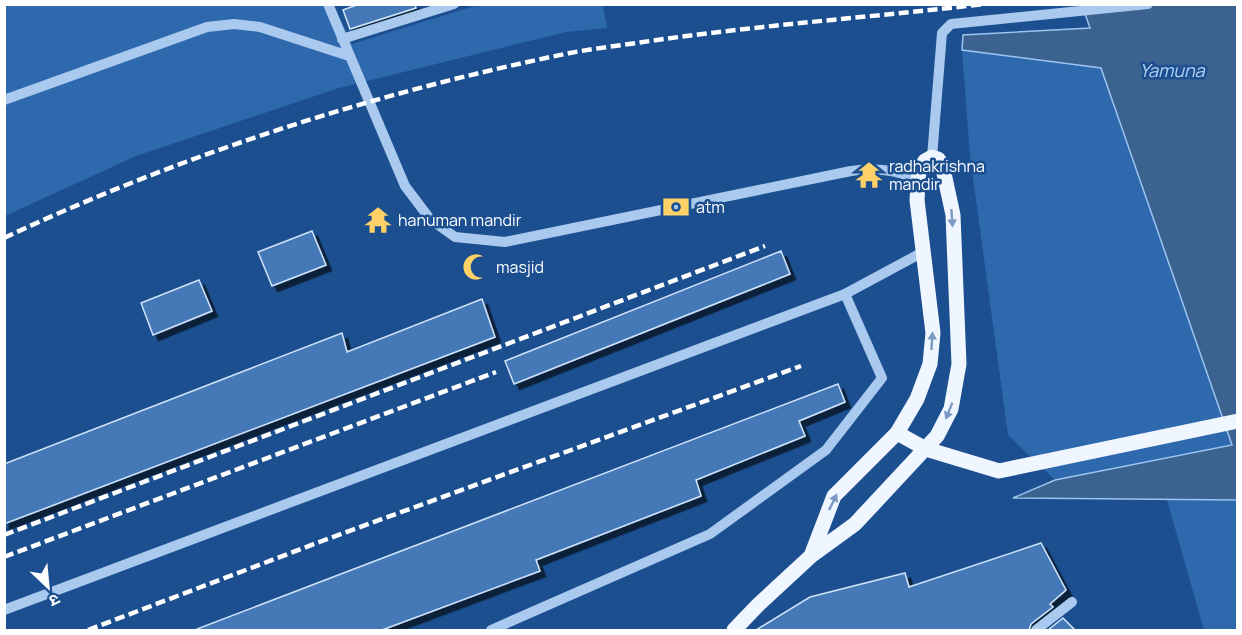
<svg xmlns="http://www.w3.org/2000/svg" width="1242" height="635" font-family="Manrope,'Noto Sans Devanagari',sans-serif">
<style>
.green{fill:#2e69ad}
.water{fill:#3c6290;stroke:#9cc4f0;stroke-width:1.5}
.building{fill:#4478b7;stroke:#cfe3fa;stroke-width:1.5;filter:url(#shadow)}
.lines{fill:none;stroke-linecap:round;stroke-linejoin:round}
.minor{stroke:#a9c9ee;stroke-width:10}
.major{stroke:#f0f6ff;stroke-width:15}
.rail{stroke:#fff;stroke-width:4.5;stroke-dasharray:10 4.5;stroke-linecap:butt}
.oneway{fill:#7b9ac1}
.labels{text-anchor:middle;stroke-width:5;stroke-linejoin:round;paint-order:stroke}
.poi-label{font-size:16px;fill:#fff;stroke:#1b4f8f;text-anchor:start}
.water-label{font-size:18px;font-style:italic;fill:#b5d3f5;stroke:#1b4f8f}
</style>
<defs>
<filter id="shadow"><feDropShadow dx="5.5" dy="5.5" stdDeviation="0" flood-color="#0009"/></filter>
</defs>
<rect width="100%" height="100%" fill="#1b4f8f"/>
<g class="green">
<polygon points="4,5 334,5 352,44 478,5 603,5 607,28 566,32 339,88 136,156 5,216"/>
<polygon points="962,50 1101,68 1233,446 1055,480 1008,435 970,156"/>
<polygon points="1167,500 1237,500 1237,630 1204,630"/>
</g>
<polygon class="water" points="1082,5 1237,5 1237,500 1013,498 1055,480 1232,445 1101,68 962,50 963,35 1090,28"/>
<g class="building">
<polygon points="359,4 415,4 416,8 350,29 343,10"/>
<polygon points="312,231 326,265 272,286 258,252"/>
<polygon points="781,251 790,274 514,384 505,361"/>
<polygon points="199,280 212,311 153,335 141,303"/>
<polygon points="482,299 495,337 4,524 4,464 342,333 347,352"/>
<polygon points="838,384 845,402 799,421 805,436 696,480 701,496 536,560 540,571 382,630 197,630 197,629"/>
<polygon points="1041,543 1066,590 1050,604 1053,607 1031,624 1029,630 756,630 810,597 905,573 909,587"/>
<polygon points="1063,618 1075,630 1048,630"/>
</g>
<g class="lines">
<g class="minor">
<path d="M328 4 405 186 430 219 455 237 505 242 851 171C875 168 896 169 918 180"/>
<polyline points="342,39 454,4"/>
<polyline points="4,100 207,27 234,24 260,27 349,56"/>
<polyline points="932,157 942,33 951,24 1148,4"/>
<polyline points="4,610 845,294"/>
<polyline points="491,630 710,534 826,450 882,378 845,294 923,252"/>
<polyline points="1036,630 1072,602"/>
</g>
<g class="major">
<polyline points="897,433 926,449 999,471 1238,421"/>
<polyline points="734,630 758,605 811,556 855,524 937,436 951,409 959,364 953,215 942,164 938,159 932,157 925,161 919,170 917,200 933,333 930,364 917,399 897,433 834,496 811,556"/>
</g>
<g class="rail">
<path d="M4 238C183 154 377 92 570 53 596 48 624 45 650 41 761 25 873 17 985 4"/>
<polyline points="4,535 765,246"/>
<polyline points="4,557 496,372"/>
<polyline points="88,630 322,541 801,366"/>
</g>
</g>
<defs><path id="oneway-solid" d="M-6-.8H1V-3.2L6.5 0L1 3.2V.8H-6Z" transform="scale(1.5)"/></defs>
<g class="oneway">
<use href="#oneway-solid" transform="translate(952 218) rotate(86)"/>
<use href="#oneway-solid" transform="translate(932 341) rotate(-86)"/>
<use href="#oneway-solid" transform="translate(949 411) rotate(112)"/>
<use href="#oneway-solid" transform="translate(833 502) rotate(-64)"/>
</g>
<defs>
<symbol id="temple-bare" viewBox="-9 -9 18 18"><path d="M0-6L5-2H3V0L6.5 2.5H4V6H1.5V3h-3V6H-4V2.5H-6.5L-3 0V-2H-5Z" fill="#ffd166" stroke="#1b4f8f" stroke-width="2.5" paint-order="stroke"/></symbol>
<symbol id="bank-bare" viewBox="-9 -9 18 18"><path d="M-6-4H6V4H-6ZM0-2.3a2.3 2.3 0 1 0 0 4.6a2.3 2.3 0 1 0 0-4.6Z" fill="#ffd166" stroke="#1b4f8f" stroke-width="2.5" paint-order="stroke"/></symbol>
<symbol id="mosque-bare" viewBox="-9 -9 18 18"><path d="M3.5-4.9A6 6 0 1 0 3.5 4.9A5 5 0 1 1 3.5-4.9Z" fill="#ffd166" stroke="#1b4f8f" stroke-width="2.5" paint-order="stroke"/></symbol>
</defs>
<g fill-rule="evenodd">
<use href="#temple-bare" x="850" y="156" width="38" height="38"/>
<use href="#bank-bare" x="657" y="188" width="38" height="38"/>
<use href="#temple-bare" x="359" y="201" width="38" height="38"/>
<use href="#mosque-bare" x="457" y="248" width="38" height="38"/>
</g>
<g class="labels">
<g class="poi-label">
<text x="889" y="172">radhakrishna<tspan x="889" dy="18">mandir</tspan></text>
<text x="696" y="213">atm</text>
<text x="398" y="226">hanuman mandir</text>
<text x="496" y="273">masjid</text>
</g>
<g class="water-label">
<text x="1172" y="77">Yamuna</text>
</g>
</g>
<rect width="1242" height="635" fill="none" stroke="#ffffff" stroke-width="12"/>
<g transform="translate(48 587) rotate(154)" stroke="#1b4f8f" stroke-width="4.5" paint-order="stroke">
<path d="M0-4.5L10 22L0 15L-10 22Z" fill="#ffffff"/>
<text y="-9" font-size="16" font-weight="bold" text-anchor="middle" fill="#ffffff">उ</text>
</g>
</svg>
